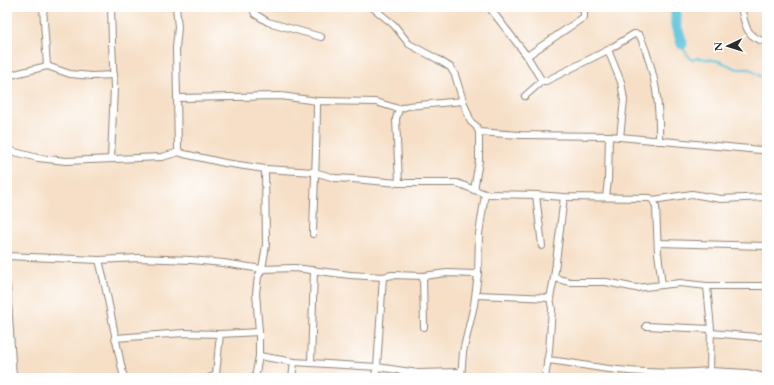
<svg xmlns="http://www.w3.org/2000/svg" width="774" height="385" font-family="'EB Garamond',serif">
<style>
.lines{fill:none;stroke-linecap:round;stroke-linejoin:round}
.stream{stroke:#60c6de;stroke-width:2}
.river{stroke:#60c6de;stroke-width:11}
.minor-casing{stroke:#908578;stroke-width:8}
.minor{stroke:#fff;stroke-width:6}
</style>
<rect width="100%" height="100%" fill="#fff"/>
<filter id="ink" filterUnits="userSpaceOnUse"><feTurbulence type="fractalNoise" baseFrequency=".025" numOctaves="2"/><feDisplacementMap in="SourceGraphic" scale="8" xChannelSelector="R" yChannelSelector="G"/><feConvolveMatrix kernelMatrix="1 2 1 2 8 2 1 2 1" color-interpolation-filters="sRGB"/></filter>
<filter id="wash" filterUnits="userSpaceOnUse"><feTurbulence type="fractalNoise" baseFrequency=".012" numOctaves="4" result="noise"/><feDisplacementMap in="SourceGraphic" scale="16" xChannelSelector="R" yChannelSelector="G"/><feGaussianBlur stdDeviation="0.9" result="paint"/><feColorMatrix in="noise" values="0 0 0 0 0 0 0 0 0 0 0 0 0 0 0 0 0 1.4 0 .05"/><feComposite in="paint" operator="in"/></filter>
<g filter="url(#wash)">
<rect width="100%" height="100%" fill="#f6dfc6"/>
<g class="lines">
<polyline class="stream" points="682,44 684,50 692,60 698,58 719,61 737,69 750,69 767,81"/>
<path class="river" d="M674 7C678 14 675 19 676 26 678 32 681 38 682 44"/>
</g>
</g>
<g filter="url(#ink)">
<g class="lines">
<defs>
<g id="minor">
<polyline points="43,7 47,66"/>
<polyline points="176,7 178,27 176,48 178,148 179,152 184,154 225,163 265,169 266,245 262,269 258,277 256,293 259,332 259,356 255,378"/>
<polyline points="252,7 255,14 268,22 321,37"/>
<polyline points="372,7 394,25 409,44 437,59 450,67 455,75 463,101 471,122 476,126 479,132 479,161 474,190"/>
<polyline points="489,7 527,56 542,81"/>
<path d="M741 7C745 25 746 38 767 42"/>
<polyline points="608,50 621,82 624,100 620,137"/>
<polyline points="527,56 584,17 584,11 579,7"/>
<polyline points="7,76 47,66 70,74 92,76 114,75"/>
<path d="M525 96 542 81H546L608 50 634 34 639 35 641 38C655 72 660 103 659 141"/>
<polyline points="177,98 281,96 317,101"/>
<polyline points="479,132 520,135 609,136 608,180 606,197"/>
<polyline points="609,136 760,150"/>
<polyline points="7,150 38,158 66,161 162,157 179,152"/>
<polyline points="111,159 114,87 112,42 111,7"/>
<polyline points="265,169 314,172 335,178 352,179 399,183 457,183 485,194 536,195 564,197 650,198 653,200 656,207 658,253 662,285 680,283 707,286 767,286"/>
<polyline points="399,183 396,119 399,109 408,106 463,101"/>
<polyline points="536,195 542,246"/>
<polyline points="653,200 692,194 721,199 767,197"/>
<path d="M313 234C314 190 317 145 317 101L376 102 399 109"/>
<polyline points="658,243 767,246"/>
<polyline points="7,256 99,260 139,258 191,260 223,263 262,269 295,268 350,275 383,277 392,275 423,276 447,273 475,274 478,274 479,234 485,194"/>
<path d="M99 260C109 299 115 339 124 378"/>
<polyline points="423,276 424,327"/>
<polyline points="383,277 377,367 418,373 461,372"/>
<polyline points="554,278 570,282 606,282 636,288 662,285"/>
<polyline points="7,286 13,378"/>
<polyline points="476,295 550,298"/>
<polyline points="646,326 711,329"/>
<polyline points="711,333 757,337 767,336"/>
<polyline points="115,338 184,333 220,334"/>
<polyline points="259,356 294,362 377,367 374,378"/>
<path d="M547 360C571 362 594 368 618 370 648 373 679 374 710 371L711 329 707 286"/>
<polyline points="311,363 314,270"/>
<polyline points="209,378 216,375 220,334 259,332"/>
<polyline points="292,378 294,362"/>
<polyline points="461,378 463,352 474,305 478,274"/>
<polyline points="545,378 549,351 552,309 550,298 554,278 564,197"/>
<polyline points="710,378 710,371 747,373 764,377"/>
</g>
</defs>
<use href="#minor" class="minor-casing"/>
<use href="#minor" class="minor"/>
</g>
</g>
<rect width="774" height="385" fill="none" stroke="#fff" stroke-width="24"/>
<g transform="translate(728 46) rotate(266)" stroke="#ffffff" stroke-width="3" paint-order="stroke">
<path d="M0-3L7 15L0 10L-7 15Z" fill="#2b2b2b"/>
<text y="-6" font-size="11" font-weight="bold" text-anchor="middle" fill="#2b2b2b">N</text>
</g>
</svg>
